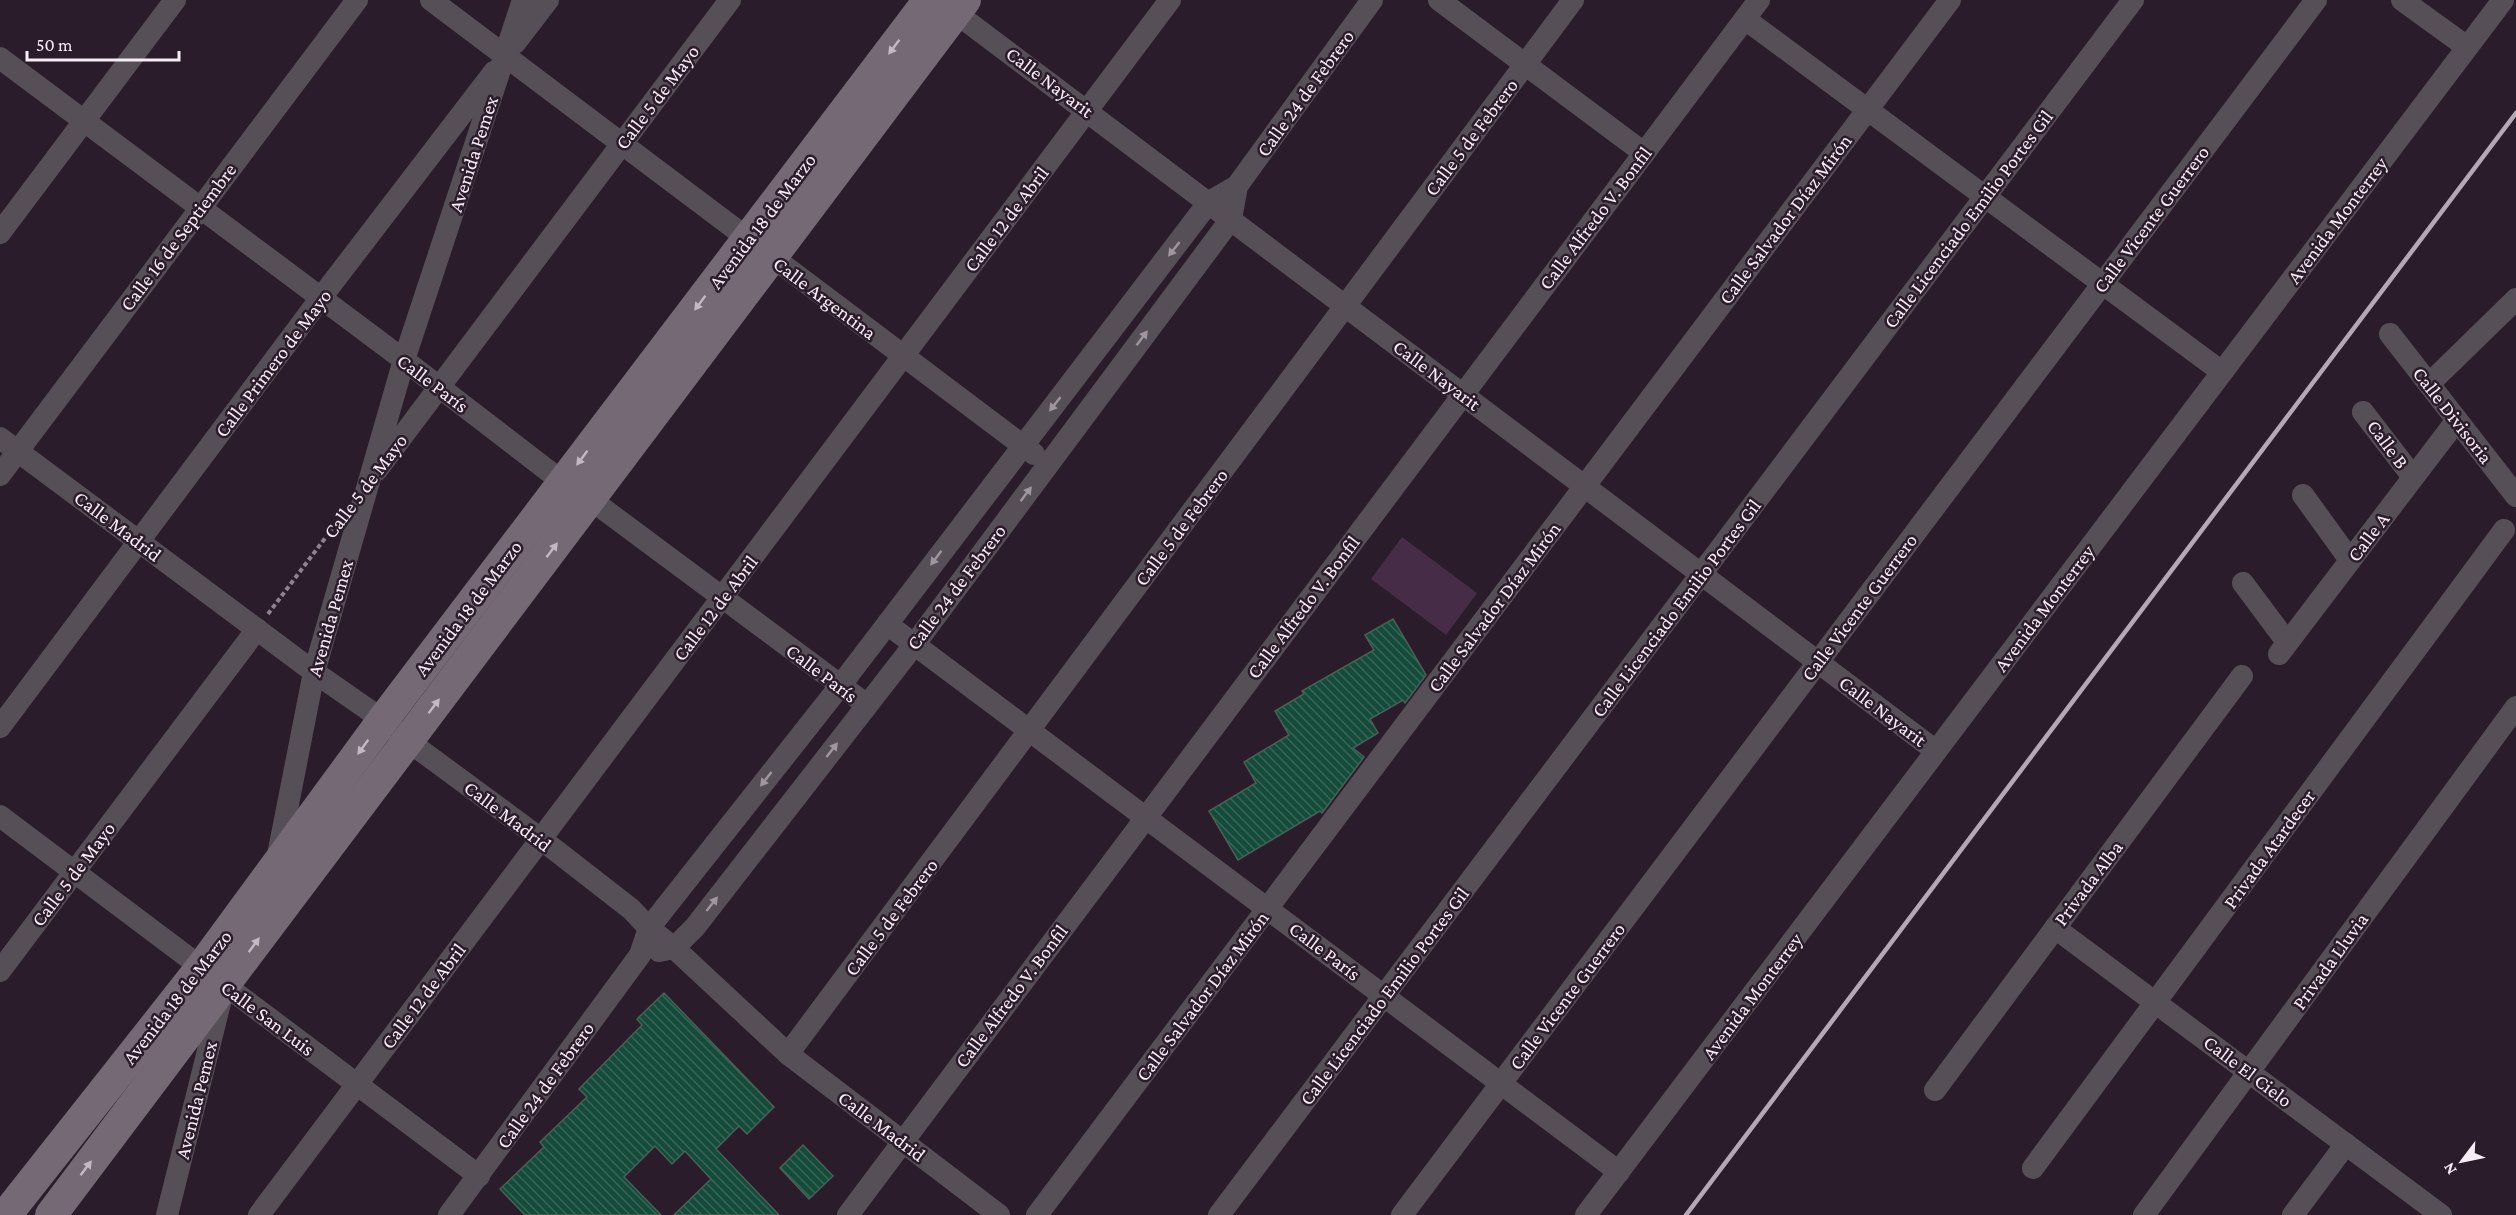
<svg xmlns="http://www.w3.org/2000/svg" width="2516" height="1215" font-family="'Crimson Pro',serif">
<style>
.green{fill:#472c47}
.building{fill:url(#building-back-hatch);stroke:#486157;stroke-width:1.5}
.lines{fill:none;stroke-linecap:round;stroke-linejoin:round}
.path{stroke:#8f828e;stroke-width:4;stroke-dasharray:4.5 3;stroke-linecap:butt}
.street{stroke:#574f57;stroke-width:22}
.secondary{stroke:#756975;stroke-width:32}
.rail{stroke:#b4a8b4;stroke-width:4.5}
.oneway{fill:#c4b8c3}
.oneway2{fill:#9f969f}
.labels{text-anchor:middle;stroke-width:5;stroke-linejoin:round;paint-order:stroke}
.street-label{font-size:20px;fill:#f8edf7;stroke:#2b1c2b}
</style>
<defs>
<pattern id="building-back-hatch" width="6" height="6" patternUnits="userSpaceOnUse" patternTransform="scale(1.5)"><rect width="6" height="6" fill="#144b3a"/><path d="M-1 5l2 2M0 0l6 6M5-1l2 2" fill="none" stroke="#376557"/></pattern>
</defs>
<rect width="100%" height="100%" fill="#2b1c2b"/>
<polygon class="green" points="1402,537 1477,593 1446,635 1371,579"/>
<g class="building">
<polygon points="1393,619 1426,675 1405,703 1403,700 1370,719 1378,733 1353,748 1364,757 1322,813 1320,811 1238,860 1209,811 1256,783 1244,762 1289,735 1275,711 1304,694 1302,691 1374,650 1365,635"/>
<polygon points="664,993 774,1107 747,1134 739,1126 716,1149 779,1215 674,1215 711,1179 685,1151 672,1164 655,1146 624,1177 661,1215 525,1215 500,1189 544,1147 540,1142 587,1097 579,1089 642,1025 637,1019"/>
<polygon points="803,1145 833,1176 809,1199 780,1168"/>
</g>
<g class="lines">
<polyline class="path" points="268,614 332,529"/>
<g class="street">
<polyline points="431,0 1034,454"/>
<polyline points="1439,0 1644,153"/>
<polyline points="2402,0 2467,47"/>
<polyline points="944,4 1936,751"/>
<polyline points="1745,19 2222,372"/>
<polyline points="515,43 548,0"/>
<polyline points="0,58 404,360 564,483 590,499 867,705"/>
<polyline points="0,233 175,0"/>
<polyline points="2390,334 2516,496"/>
<polyline points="2429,384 2516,299"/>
<polyline points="2363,412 2413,477"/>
<polyline points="0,438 314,672 383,720 408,741 541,839 631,909 649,928 674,948 788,1054 999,1215"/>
<polyline points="377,470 730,0"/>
<polyline points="0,475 357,0"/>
<polyline points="2303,495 2350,560"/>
<polyline points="2243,583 2287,642"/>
<polyline points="887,624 1619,1172"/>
<polyline points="2279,654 2457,420"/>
<polyline points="0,727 320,299 494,72"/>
<polyline points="0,816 479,1176"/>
<polyline points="277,860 314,672 404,360 523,0"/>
<polyline points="2055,928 2441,1215"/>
<polyline points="659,951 674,948 695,927 914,645 1231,219 1237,186 1372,0"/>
<polyline points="0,971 257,629"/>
<polyline points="788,1054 1573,0"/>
<polyline points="1935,1090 2242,676"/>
<polyline points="2033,1168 2504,530"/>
<polyline points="167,1215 222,995"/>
<polyline points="259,1215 1170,0"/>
<polyline points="449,1215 640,955 649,928 840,686 1209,202 1237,186"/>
<polyline points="848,1215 1759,0"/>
<polyline points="1037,1215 1950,0"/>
<polyline points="1219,1215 2133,0"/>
<polyline points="1402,1215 2316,0"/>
<polyline points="1586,1215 2503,0"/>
<polyline points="2144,1215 2516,707"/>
<polyline points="2293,1215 2346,1144"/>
</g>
<g class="secondary">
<polyline points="6,1215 201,968 383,720 929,0"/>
<polyline points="51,1215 965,0"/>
</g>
<polyline class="rail" points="1686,1215 2516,113"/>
</g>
<defs><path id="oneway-solid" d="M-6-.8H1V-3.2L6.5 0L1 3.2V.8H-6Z" transform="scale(1.5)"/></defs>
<g class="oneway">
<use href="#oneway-solid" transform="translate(894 47) rotate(127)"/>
<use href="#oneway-solid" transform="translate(700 303) rotate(127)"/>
<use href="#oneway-solid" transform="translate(582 458) rotate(127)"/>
<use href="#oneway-solid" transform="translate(552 550) rotate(-53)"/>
<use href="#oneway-solid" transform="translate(434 706) rotate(-53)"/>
<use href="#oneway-solid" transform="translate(363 747) rotate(126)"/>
<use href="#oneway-solid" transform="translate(254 945) rotate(-54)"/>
<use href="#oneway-solid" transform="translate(86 1168) rotate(-53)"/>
</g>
<g class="oneway2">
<use href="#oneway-solid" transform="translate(1174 249) rotate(128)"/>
<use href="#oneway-solid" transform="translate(1142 338) rotate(-53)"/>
<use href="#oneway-solid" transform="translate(1055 404) rotate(128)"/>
<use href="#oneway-solid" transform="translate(1026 494) rotate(-53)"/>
<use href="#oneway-solid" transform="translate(936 558) rotate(127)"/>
<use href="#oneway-solid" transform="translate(832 750) rotate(-52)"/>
<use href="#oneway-solid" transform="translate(766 779) rotate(128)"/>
<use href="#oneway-solid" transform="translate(712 904) rotate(-52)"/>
</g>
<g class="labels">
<g class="street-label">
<text transform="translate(1050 82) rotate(37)" y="7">Calle Nayarit</text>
<text transform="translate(1305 93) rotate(-54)" y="7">Calle 24 de Febrero</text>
<text transform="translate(657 97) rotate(-53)" y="7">Calle 5 de Mayo</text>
<text transform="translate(1471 137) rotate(-53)" y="7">Calle 5 de Febrero</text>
<text transform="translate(473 154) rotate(-72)" y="7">Avenida Pemex</text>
<text transform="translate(1595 218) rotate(-53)" y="7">Calle Alfredo V. Bonfil</text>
<text transform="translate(1006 219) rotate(-53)" y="7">Calle 12 de Abril</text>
<text transform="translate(1785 219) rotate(-53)" y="7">Calle Salvador Díaz Mirón</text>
<text transform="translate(1968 219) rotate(-53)" y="7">Calle Licenciado Emilio Portes Gil</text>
<text transform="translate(2151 219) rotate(-53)" y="7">Calle Vicente Guerrero</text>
<text transform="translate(2337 220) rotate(-53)" y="7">Avenida Monterrey</text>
<text transform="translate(762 221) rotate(-53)" y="7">Avenida 18 de Marzo</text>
<text transform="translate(178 237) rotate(-53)" y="7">Calle 16 de Septiembre</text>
<text transform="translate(825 298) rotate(37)" y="7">Calle Argentina</text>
<text transform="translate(273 363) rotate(-53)" y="7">Calle Primero de Mayo</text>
<text transform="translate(1437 375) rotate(37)" y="7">Calle Nayarit</text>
<text transform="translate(433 383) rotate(37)" y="7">Calle París</text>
<text transform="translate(2453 415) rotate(52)" y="7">Calle Divisoria</text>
<text transform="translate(2388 444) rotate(53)" y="7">Calle B</text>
<text transform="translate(365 486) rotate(-53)" y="7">Calle 5 de Mayo</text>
<text transform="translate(118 526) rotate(37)" y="7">Calle Madrid</text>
<text transform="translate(1181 527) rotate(-53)" y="7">Calle 5 de Febrero</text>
<text transform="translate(2368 537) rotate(-53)" y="7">Calle A</text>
<text transform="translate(956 587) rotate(-53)" y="7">Calle 24 de Febrero</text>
<text transform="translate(1303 607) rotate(-53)" y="7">Calle Alfredo V. Bonfil</text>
<text transform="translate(1494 607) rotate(-53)" y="7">Calle Salvador Díaz Mirón</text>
<text transform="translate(1859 607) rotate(-53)" y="7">Calle Vicente Guerrero</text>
<text transform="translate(468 608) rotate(-53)" y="7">Avenida 18 de Marzo</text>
<text transform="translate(715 608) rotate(-53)" y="7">Calle 12 de Abril</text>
<text transform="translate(1676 608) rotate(-53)" y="7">Calle Licenciado Emilio Portes Gil</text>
<text transform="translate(2044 608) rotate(-53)" y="7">Avenida Monterrey</text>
<text transform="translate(330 618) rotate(-74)" y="7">Avenida Pemex</text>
<text transform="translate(822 673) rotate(37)" y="7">Calle París</text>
<text transform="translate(1883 711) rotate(37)" y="7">Calle Nayarit</text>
<text transform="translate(508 816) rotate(37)" y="7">Calle Madrid</text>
<text transform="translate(2269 849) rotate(-54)" y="7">Privada Atardecer</text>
<text transform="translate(73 874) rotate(-53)" y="7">Calle 5 de Mayo</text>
<text transform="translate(2088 883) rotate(-53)" y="7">Privada Alba</text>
<text transform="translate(891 917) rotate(-53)" y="7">Calle 5 de Febrero</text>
<text transform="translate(1325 951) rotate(37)" y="7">Calle París</text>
<text transform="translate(2330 961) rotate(-54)" y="7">Privada Lluvia</text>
<text transform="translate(423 996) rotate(-53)" y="7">Calle 12 de Abril</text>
<text transform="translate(1011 996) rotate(-53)" y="7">Calle Alfredo V. Bonfil</text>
<text transform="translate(1202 996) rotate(-53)" y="7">Calle Salvador Díaz Mirón</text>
<text transform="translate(1384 996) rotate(-53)" y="7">Calle Licenciado Emilio Portes Gil</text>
<text transform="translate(1567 996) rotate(-53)" y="7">Calle Vicente Guerrero</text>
<text transform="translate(1752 996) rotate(-53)" y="7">Avenida Monterrey</text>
<text transform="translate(177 997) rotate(-52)" y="7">Avenida 18 de Marzo</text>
<text transform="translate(268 1018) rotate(37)" y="7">Calle San Luis</text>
<text transform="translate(2248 1071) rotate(37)" y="7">Calle El Cielo</text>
<text transform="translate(545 1085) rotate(-54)" y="7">Calle 24 de Febrero</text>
<text transform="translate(196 1100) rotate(-76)" y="7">Avenida Pemex</text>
<text transform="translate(882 1126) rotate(37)" y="7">Calle Madrid</text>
</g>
</g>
<g transform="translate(2462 1161) rotate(238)" stroke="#2b1c2b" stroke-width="4.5" paint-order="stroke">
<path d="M0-4.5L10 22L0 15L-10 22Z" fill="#f8edf7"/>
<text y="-9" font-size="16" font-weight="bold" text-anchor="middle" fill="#f8edf7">N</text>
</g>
<path d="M27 51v9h152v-9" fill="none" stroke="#f8edf7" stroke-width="3"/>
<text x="36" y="51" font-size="18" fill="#f8edf7" stroke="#2b1c2b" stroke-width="4.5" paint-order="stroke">50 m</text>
</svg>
